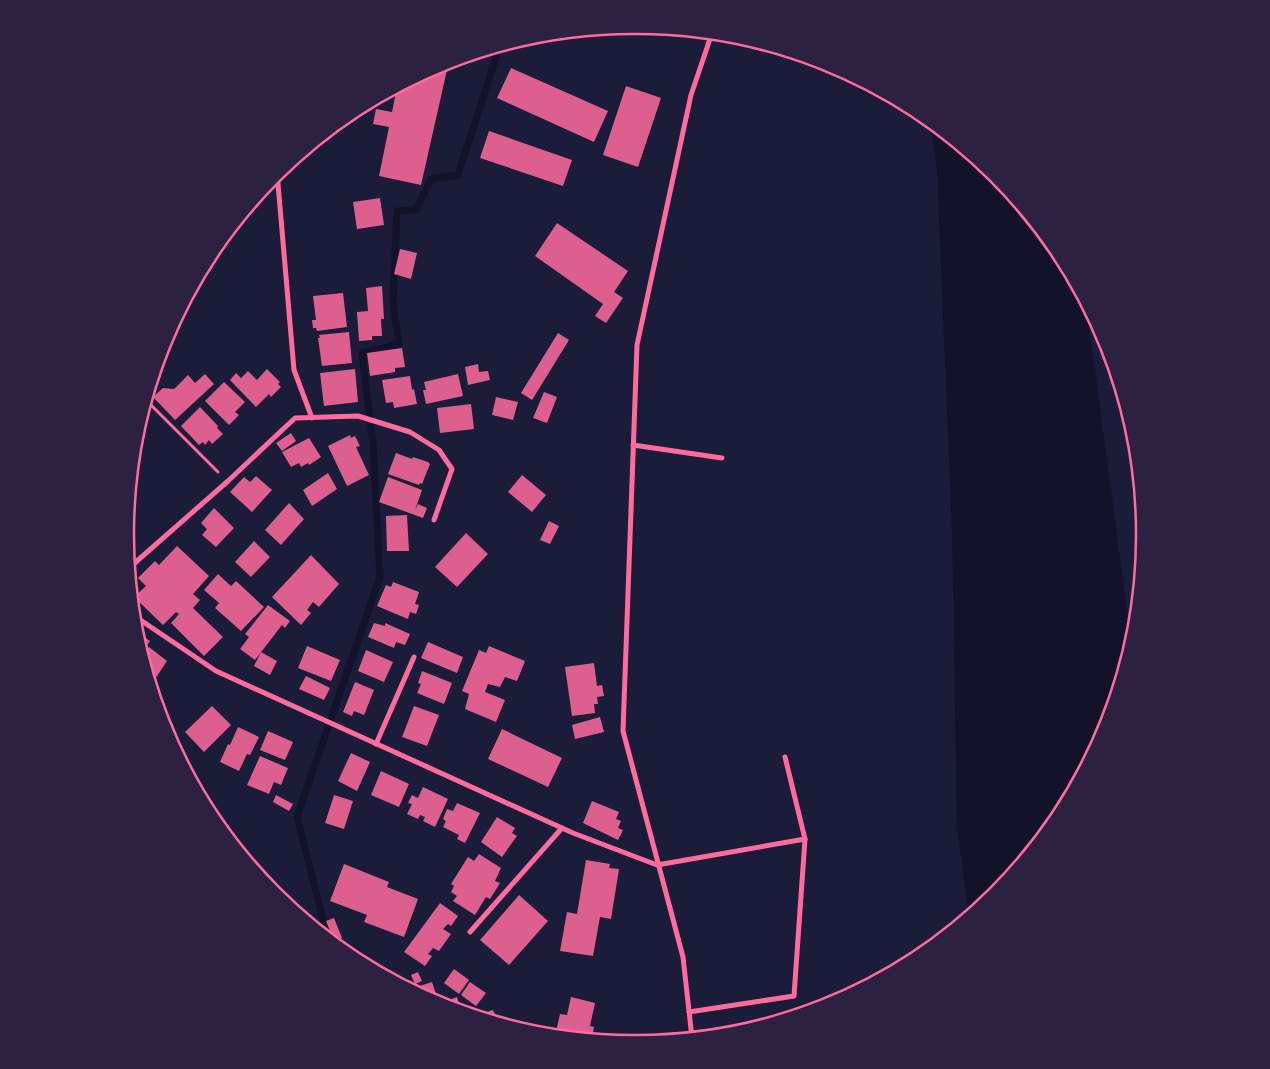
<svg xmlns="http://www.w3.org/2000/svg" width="1270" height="1069" font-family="Signika,sans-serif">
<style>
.water{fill:#12122b}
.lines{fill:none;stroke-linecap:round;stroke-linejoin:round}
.stream{stroke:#12122b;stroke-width:7}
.building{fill:#dd5f8e}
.path{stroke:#ff6b9d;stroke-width:3}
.minor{stroke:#ff6b9d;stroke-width:5}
.rim{fill:none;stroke:#ff6b9d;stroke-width:2.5}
</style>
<rect width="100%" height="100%" fill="#1b1b3a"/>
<polygon class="water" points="930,120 995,174 1059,252 1086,303 1127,610 1131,647 1106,730 1058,818 995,895 969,917 957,828 952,530 937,170"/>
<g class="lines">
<polyline class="stream" points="328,939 297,817 380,577 373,444 362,353 399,344 393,302 397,211 416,210 431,179 458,175 500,45"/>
</g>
<g class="building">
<polygon points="433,67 447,70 421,185 379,176 389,127 373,124 376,109 392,112 397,87"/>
<polygon points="511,68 608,111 594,142 497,98"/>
<polygon points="626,86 661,98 638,167 603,155"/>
<polygon points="489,131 572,160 563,186 480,158"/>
<polygon points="380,198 384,225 357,229 353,202"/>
<polygon points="557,223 628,271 614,292 623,298 606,323 595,316 603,304 535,256"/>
<polygon points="400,249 417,253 411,279 394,274"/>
<polygon points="382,286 384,319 381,319 382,336 372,336 372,340 359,341 357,312 368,311 366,288"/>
<polygon points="343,293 347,327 317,331 316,328 313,328 312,320 316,320 313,296"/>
<polygon points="349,332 352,363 322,366 318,338 320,338 319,335"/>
<polygon points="558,333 569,340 532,400 521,393"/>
<polygon points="402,348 405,367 395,368 395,372 370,376 367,353"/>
<polygon points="478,364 479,372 488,371 490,380 468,385 465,367"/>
<polygon points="267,369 280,382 278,384 281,387 271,397 269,394 256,407 230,380 236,373 241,378 248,371 257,380"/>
<polygon points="355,369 358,402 324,406 320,373"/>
<polygon points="205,374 214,384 175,420 153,397 163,388 174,389 188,375 195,383"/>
<polygon points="458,374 463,396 426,404 423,390 426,390 424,382"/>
<polygon points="410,376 412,390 414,389 417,404 394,408 393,402 386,403 382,380"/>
<polygon points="224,382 245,402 235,412 239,415 229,425 205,401"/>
<polygon points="544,392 557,397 547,423 533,418"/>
<polygon points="496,397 518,402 513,420 492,415"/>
<polygon points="471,404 474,429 440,433 437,408"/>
<polygon points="200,407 218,426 217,428 223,434 212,444 209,440 205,445 203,442 199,445 181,426"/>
<polygon points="291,433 296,441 282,451 276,443"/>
<polygon points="350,435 351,438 355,436 360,446 356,447 369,475 347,486 328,446"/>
<polygon points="309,438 321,457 309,465 308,463 301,467 299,463 291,467 282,452"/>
<polygon points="396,453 412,459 413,457 428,462 430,464 422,484 420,483 419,485 388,474"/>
<polygon points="328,473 337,489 312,506 303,490"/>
<polygon points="522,475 546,495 532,512 508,492"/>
<polygon points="256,476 272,490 252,512 230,492 244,477 250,482"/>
<polygon points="388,477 422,490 415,510 418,504 427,508 423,518 379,502"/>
<polygon points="289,503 304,519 281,545 265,530"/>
<polygon points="214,508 234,528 216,547 202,535 207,529 201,523"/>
<polygon points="407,515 409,551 387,551 386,516"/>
<polygon points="549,521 559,526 550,544 540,540"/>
<polygon points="466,533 488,554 457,587 435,567"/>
<polygon points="254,541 270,557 251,577 235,562"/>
<polygon points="177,546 209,576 193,594 200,600 193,608 223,637 204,656 171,623 179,614 176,612 163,625 134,597 146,586 138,578 155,561 159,565"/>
<polygon points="311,555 339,584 319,607 313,602 307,610 311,613 301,625 272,597"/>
<polygon points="218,574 231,586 236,581 264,607 241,631 215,608 219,603 204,590"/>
<polygon points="393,582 419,592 415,604 419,605 416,614 410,612 408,619 377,606 386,585 391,587"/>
<polygon points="268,605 290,621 285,628 282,625 255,660 240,649 249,637 245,634"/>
<polygon points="374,623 385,626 385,623 410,634 405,645 396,642 394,648 368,637"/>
<polygon points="141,635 150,641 141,653 137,640"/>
<polygon points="428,642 463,657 457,673 421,658"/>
<polygon points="307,646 340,660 331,681 298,668"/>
<polygon points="489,646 525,661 517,681 505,677 500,687 488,684 485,692 505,700 496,722 465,709 469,694 462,691 479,650 486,653"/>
<polygon points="149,647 167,661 151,685 142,657"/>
<polygon points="366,650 393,662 384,682 358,671"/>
<polygon points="261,652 277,661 270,675 254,666"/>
<polygon points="594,663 597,686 602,685 604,696 597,697 598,704 594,704 595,713 572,716 565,667"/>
<polygon points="422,671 452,683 444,704 417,693 421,684 418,683"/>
<polygon points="306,676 330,688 324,700 299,689"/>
<polygon points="355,682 374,690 364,715 354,711 352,716 343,712"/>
<polygon points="212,706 231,725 204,752 185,732"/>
<polygon points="414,706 439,715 427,746 402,737"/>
<polygon points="600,717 604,732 575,739 572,725"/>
<polygon points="238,727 259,737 250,755 247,754 239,771 220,762 228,744 230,745"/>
<polygon points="502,729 562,758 548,787 488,759"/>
<polygon points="268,731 293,742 285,760 260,750"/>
<polygon points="351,753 370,762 357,791 338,781"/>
<polygon points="260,756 288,768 281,785 274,782 269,794 247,785"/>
<polygon points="381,771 409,784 399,807 371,795"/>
<polygon points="423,787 448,799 435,827 423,821 425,817 420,815 418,819 407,814 412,804 408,803 412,795 418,798"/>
<polygon points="276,795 293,804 289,811 273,802"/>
<polygon points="334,795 353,801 344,829 325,823"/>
<polygon points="592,801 619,812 616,819 621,821 618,828 623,830 618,840 583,823"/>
<polygon points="457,803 480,813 465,843 457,839 459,835 443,827 446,821 443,819 447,809 453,811"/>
<polygon points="497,817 515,828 512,833 517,836 502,857 481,842"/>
<polygon points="479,854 501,868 495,881 500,883 490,899 486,897 475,915 453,901 457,896 451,892 454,886 451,884 468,857 474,861"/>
<polygon points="586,860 610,864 609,868 619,869 611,919 600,917 593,956 560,951 567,912 577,914"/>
<polygon points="344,864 389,882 387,887 418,899 404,937 364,922 367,915 330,901"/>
<polygon points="519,895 548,921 509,965 480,940"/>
<polygon points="440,903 458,916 451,926 448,924 443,929 451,934 439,951 433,948 428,954 432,956 425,966 404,952"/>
<polygon points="334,918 342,938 334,941 326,921"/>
<polygon points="454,969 469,980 459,994 444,983"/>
<polygon points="418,972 422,981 415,984 411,975"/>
<polygon points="432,982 436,994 425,997 415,992 413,988"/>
<polygon points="470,982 486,993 476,1006 461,995"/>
<polygon points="457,997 462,1012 438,1004"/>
<polygon points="571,997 595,1003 590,1026 594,1027 592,1038 586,1037 585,1039 555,1036 560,1014 567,1015"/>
<polygon points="493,1010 499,1023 490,1020 487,1012"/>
</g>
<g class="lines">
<polyline class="path" points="146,400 218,472"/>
<g class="minor">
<polyline points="277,172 294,370 312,418"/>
<polyline points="633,445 722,458"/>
<polyline points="129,568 228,481 295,418 358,416 410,432 439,450 452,469 434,520"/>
<polyline points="133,615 216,671 573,833 657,865 805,839"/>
<polyline points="376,744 414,657"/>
<polyline points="470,932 562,828"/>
<polyline points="689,1012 794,996 805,839 785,757"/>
<polyline points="692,1038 683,957 623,731 637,345 691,95 712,33"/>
</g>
</g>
<path d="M0 0H1270V1069H0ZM634 34H636A500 500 0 0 1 1136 534V535A500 500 0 0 1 636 1035H634A500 500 0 0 1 134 535V534A500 500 0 0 1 634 34Z" fill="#2d2142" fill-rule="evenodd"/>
<path class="rim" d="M634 34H636A500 500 0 0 1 1136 534V535A500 500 0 0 1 636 1035H634A500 500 0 0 1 134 535V534A500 500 0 0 1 634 34Z"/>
</svg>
